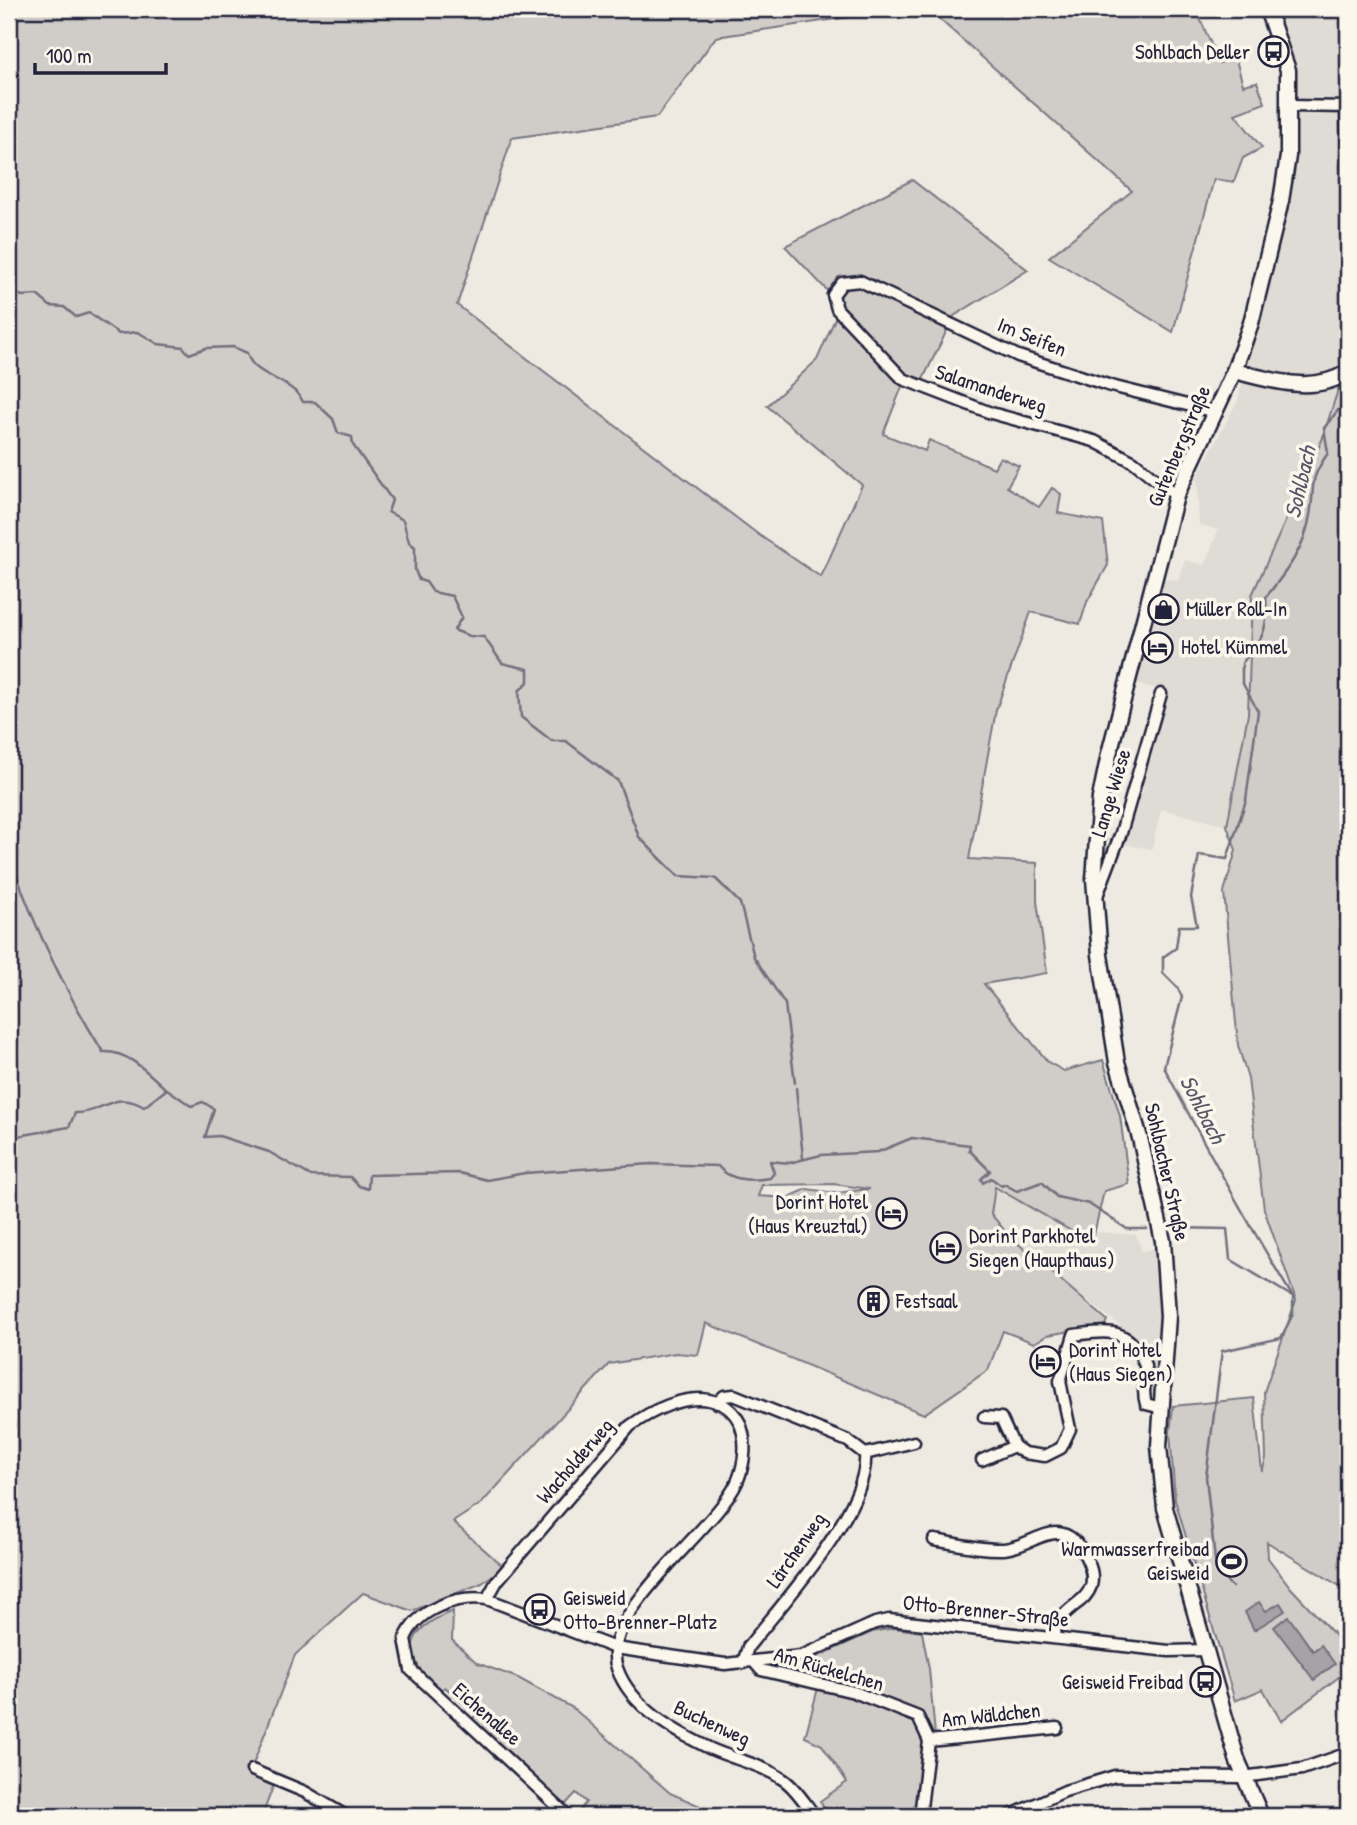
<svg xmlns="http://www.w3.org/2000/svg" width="1357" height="1825" font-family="'Patrick Hand',sans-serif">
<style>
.built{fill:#dfdbd5}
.green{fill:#d0cdc9;stroke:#797882;stroke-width:2;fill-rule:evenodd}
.water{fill:#a6a3a7;stroke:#716f7c;stroke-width:2}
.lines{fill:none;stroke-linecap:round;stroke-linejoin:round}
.stream{stroke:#716f7c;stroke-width:2.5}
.street-casing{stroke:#22223b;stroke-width:15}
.secondary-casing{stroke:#22223b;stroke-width:19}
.street{stroke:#fbf7ec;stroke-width:10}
.secondary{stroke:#fbf7ec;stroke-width:14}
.labels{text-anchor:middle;stroke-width:7;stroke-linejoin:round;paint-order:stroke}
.poi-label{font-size:21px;fill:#22223b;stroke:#fbf7ec;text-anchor:start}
.street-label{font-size:21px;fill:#22223b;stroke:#fbf7ec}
.water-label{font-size:23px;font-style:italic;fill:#575666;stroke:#fbf7ec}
</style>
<rect width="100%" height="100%" fill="#eeeae2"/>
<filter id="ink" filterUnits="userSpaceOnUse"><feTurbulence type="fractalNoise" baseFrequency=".0143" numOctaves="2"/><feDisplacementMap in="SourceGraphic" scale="14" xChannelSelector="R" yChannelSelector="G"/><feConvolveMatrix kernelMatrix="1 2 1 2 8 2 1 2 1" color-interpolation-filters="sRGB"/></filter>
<g filter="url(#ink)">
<g class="built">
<polygon points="1300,9 1348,9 1348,358 1322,440 1252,595 1248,714 1227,826 1161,809 1152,849 1121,844 1143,788 1160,690 1136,683 1164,579 1179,580 1185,560 1205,565 1218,530 1199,524 1197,477 1238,400 1287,200 1294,57 1279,18"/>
<polygon points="994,1186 1004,1193 1093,1232 1136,1235 1142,1251 1158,1248 1163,1387 1117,1323 1076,1292 1073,1294 1052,1269 1008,1235 991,1214"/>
</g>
<g class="green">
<path d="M9 9H903L716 37 657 117 512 138 457 305 759 535 821 577 862 485 767 406 817 360 841 305 785 246 912 180 1028 270 954 316 922 381 904 382 883 434 925 451 929 440 994 468 1000 457 1019 466 1007 487 1039 507 1052 488 1061 494 1058 513 1103 522 1108 565 1087 602 1080 624 1031 612 996 710 969 859 1037 863V901L1047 973 984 984 1048 1062 1064 1071 1103 1060 1120 1116 1129 1184 1104 1191 1092 1243 995 1187 991 1214 1008 1235 1107 1320 1105 1325 1048 1335 1034 1343 1003 1331 988 1370 924 1414 706 1323 698 1355 676 1353 609 1364 482 1503 453 1522 504 1567 482 1583 412 1611 363 1593 295 1655 252 1767 277 1776 262 1816H9ZM833 1184 870 1189 836 1193 807 1189 787 1198 758 1196 762 1185Z"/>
<polygon points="928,9 1196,9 1219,63 1236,60 1243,85 1257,82 1265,103 1235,114 1262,148 1243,158 1234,182 1214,179 1173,332 1049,257 1132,191"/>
<polygon points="1348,358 1348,1591 1267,1542 1268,1558 1291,1588 1348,1649 1348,1670 1281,1721 1263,1689 1235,1701 1175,1500 1170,1432 1173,1406 1254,1398 1262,1472 1266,1458 1264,1392 1296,1300 1264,1209 1248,1079 1238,1045 1224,892 1236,850 1227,826 1248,714 1252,595 1322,440"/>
<path d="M453 1611 452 1640 477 1663 518 1678 573 1708 670 1793 723 1816H576L586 1802 576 1793 565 1805 471 1720 476 1715 445 1687 440 1692C402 1656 401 1631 453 1611Z"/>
<polygon points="894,1628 922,1632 929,1669 935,1735 925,1752 913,1816 828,1816 820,1801 847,1782 822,1745 805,1737 818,1688 812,1659 872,1632"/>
</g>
<g class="water">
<polygon points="1259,1602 1266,1611 1280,1603 1285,1611 1254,1630 1245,1612"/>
<polygon points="1288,1616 1313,1651 1321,1645 1335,1664 1314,1680 1274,1627"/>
</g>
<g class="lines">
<g class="stream">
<polyline points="1343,105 1348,92"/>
<polyline points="1340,111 1345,257 1348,265"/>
<path d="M9 290 22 296 37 295 50 306 64 307 76 317 89 313 119 334 138 332 158 344 183 347 189 354 206 348 233 347 247 353C253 378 292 378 303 402H315L333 419 338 433 352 437 353 445 392 500 388 512 403 520 409 542 415 547V570L419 580 426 582 433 592 452 596 462 617 454 630 469 636 484 637 502 663 528 669V682L519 691 521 717 552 741H566L618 781 639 837 678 876 715 878 740 903 754 957 785 1004 795 1083"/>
<path d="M9 852C31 922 64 989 103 1052 128 1050 149 1074 166 1089"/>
<polyline points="796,1088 803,1158"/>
<path d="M9 1149 18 1136 69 1127 75 1113C102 1114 114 1089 144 1107L167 1089 191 1106 203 1102 214 1109 205 1137 219 1136 269 1152 311 1176 350 1177 359 1186 368 1189 369 1175 459 1173 487 1180 525 1173 651 1164 718 1166C730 1182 752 1181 770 1178L774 1173 770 1161 789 1163 821 1155 878 1152 912 1138 970 1145 969 1150 990 1171 981 1179 983 1183 991 1178 1002 1186 1004 1184 1017 1191 1042 1182 1057 1197 1089 1204 1127 1229H1147"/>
<polyline points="1176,1228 1227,1229 1230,1259 1290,1295"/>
<path d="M1232 1587 1216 1569 1206 1477 1222 1351 1281 1338 1293 1314V1297C1247 1222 1205 1146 1164 1067L1182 997 1177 987 1163 973V957L1176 948 1179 926H1197L1191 897 1199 855 1227 859 1246 800 1258 711 1242 682V663C1264 638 1268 630 1266 597 1286 572 1305 548 1310 515 1316 483 1307 484 1328 453L1324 428 1343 404 1348 379"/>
</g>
<defs>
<g id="street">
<polyline points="1290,106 1348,107"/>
<polyline points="1176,496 1134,462 1094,441 991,413 903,379 837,309 833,295 842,283 860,281 1018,356 1111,386 1215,412"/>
<polyline points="1097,896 1121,833 1161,694"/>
<polyline points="717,1403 724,1396 734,1395 848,1441 865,1454"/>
<path d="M984 1417 1001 1418 1014 1446 1024 1453 1045 1456 1061 1448 1070 1429 1060 1381 1074 1335C1099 1332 1122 1326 1138 1351 1140 1355 1144 1362 1145 1366 1147 1380 1141 1390 1146 1404L1162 1408"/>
<polyline points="982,1460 1014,1446"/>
<path d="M934 1540C957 1544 981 1550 1004 1549 1036 1546 1060 1511 1085 1555 1090 1565 1094 1575 1091 1586 1084 1607 1061 1604 1053 1637"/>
<path d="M487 1599 497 1581 630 1426C651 1411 683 1395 709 1400 749 1407 750 1453 737 1482 716 1530 597 1613 617 1668 631 1708 676 1732 711 1749 736 1760 761 1764 784 1780 796 1788 806 1805 815 1816"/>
<path d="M743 1663 748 1647C782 1604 870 1508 865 1454L914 1442"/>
<polyline points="755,1663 761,1670 854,1692 918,1717 929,1741 920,1816"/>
<polyline points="929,1741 1057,1728"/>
<polyline points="252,1770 305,1792 346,1816"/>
<path d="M568 1816 411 1670 405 1639C417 1609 456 1595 487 1599L615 1648 725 1664 801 1656 875 1623 889 1620 1169 1651 1205 1650"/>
<polyline points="1009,1816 1065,1791 1115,1776 1243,1777 1302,1769 1348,1753"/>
</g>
<g id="secondary">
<path d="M1234 371C1272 380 1312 395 1348 372"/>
<polyline points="1261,1816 1237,1759 1165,1508 1159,1446 1168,1316 1163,1241 1140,1138 1117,1062 1100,955 1094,879 1100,798 1109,754 1176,496 1234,371 1251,323 1281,201 1288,156 1288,70 1267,9"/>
</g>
</defs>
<use href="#street" class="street-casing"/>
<use href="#secondary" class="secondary-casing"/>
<use href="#street" class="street"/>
<use href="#secondary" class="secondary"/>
</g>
</g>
<defs>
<symbol id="bus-ring" viewBox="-11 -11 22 22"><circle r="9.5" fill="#fbf7ec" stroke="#22223b" stroke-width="1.5"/><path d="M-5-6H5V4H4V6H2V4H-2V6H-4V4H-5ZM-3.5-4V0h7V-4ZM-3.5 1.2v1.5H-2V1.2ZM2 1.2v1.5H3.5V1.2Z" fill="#22223b"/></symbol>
<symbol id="shop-ring" viewBox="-11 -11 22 22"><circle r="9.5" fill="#fbf7ec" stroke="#22223b" stroke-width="1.5"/><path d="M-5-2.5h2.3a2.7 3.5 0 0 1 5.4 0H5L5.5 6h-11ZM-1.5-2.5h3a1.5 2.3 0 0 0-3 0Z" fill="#22223b"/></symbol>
<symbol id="hotel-ring" viewBox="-11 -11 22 22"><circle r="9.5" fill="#fbf7ec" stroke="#22223b" stroke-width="1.5"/><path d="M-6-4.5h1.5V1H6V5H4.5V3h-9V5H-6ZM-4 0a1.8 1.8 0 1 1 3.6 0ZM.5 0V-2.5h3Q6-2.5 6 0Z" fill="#22223b"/></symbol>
<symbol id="building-ring" viewBox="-11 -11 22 22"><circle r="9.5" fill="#fbf7ec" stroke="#22223b" stroke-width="1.5"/><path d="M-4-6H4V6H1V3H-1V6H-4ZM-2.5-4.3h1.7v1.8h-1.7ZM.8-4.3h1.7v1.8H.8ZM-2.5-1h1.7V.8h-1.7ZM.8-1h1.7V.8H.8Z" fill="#22223b"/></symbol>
<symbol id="stadium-ring" viewBox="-11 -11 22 22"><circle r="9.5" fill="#fbf7ec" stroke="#22223b" stroke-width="1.5"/><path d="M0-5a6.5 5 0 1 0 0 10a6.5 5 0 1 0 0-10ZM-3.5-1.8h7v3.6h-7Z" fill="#22223b"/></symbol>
</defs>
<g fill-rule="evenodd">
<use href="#bus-ring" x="1256" y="34" width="35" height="35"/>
<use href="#shop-ring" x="1146" y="592" width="35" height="35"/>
<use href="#hotel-ring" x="1140" y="630" width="35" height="35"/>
<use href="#hotel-ring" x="874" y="1196" width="35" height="35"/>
<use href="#hotel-ring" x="928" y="1230" width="35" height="35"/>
<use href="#building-ring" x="856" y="1284" width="35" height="35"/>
<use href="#hotel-ring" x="1028" y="1344" width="35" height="35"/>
<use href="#stadium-ring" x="1214" y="1544" width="35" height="35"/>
<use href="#bus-ring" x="522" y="1592" width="35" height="35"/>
<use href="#bus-ring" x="1188" y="1664" width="35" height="35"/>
</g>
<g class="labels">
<g class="poi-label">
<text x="1250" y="59" text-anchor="end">Sohlbach Deller</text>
<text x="1186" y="616">Müller Roll-In</text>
<text x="1181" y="654">Hotel Kümmel</text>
<text x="868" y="1209" text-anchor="end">Dorint Hotel<tspan x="868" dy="24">(Haus Kreuztal)</tspan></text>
<text x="969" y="1243">Dorint Parkhotel<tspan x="969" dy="24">Siegen (Haupthaus)</tspan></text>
<text x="896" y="1308">Festsaal</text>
<text x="1069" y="1357">Dorint Hotel<tspan x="1069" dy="24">(Haus Siegen)</tspan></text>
<text x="1209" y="1556" text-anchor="end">Warmwasserfreibad<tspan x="1209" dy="24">Geisweid</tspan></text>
<text x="563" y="1605">Geisweid<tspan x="563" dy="24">Otto-Brenner-Platz</tspan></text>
<text x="1183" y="1689" text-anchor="end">Geisweid Freibad</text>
</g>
<g class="street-label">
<text transform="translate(1032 337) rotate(22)" y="7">Im Seifen</text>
<text transform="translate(991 389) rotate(18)" y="7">Salamanderweg</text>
<text transform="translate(1179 446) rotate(-67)" y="7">Gutenbergstraße</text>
<text transform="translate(1111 793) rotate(-73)" y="7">Lange Wiese</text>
<text transform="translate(1167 1172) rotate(77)" y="7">Sohlbacher Straße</text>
<text transform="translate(575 1461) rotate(-49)" y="7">Wacholderweg</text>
<text transform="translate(796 1550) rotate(-55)" y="7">Lärchenweg</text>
<text transform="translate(986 1611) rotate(6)" y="7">Otto-Brenner-Straße</text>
<text transform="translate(829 1669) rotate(16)" y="7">Am Rückelchen</text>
<text transform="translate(487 1714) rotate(41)" y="7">Eichenallee</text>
<text transform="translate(991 1715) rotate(-6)" y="7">Am Wäldchen</text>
<text transform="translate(712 1723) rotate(25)" y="7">Buchenweg</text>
</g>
<g class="water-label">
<text transform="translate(1300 482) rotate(-77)" y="8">Sohlbach</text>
<text transform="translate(1203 1109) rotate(63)" y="8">Sohlbach</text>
</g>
</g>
<rect width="1357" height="1825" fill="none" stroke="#fbf7ec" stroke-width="35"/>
<rect x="18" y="18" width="1322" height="1790" fill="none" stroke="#22223b" stroke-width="2.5" filter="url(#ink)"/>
<path d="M35 63v10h131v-10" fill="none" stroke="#22223b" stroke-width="3.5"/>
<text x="46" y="63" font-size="21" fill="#22223b" stroke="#fbf7ec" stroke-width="5" paint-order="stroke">100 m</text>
</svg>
